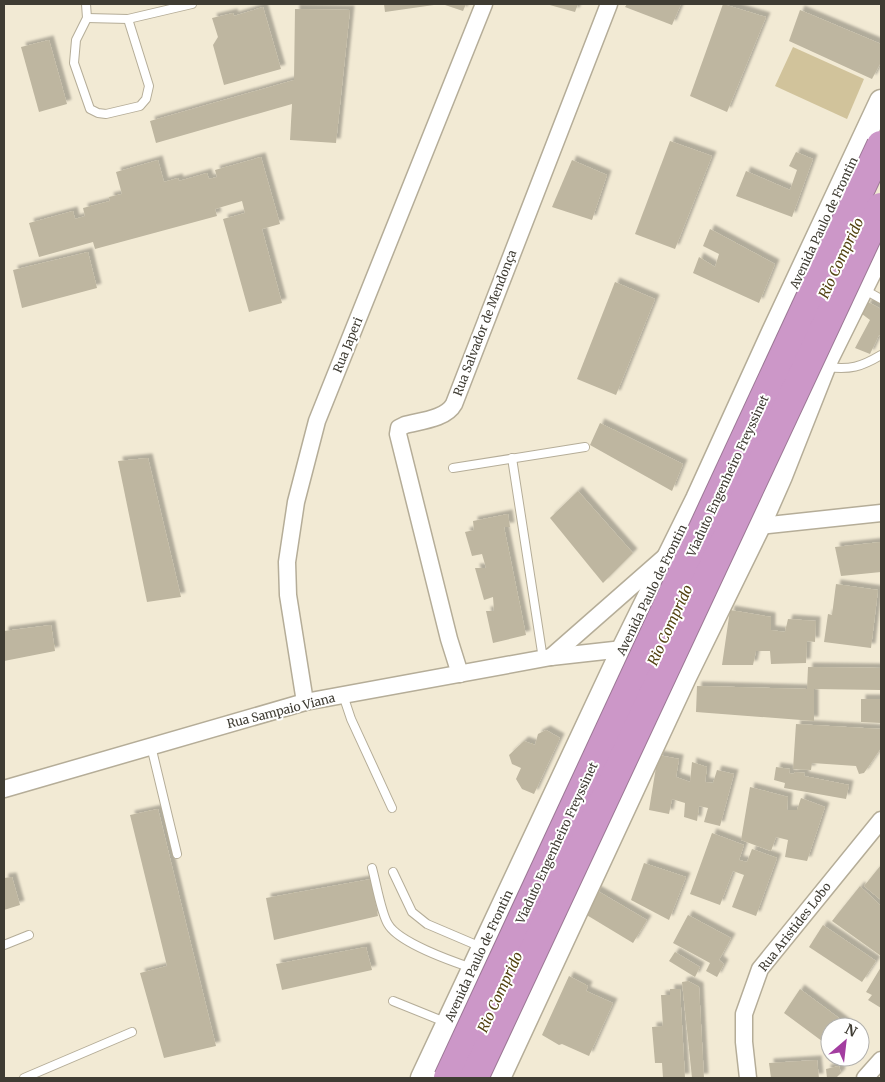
<svg xmlns="http://www.w3.org/2000/svg" width="885" height="1082" font-family="Merriweather,serif">
<style>
.green{fill:#d1c39b}
.building{fill:#beb6a0;filter:url(#shadow)}
.lines{fill:none;stroke-linecap:round;stroke-linejoin:round}
.service-casing{stroke:#b5ad98;stroke-width:10}
.minor-casing{stroke:#b5ad98;stroke-width:19}
.secondary-casing{stroke:#b5ad98;stroke-width:25}
.service{stroke:#fff;stroke-width:8}
.minor{stroke:#fff;stroke-width:16}
.secondary{stroke:#fff;stroke-width:22}
.motorway-bridge-casing{stroke:#9b7794;stroke-width:30;stroke-linecap:butt}
.motorway-bridge{stroke:#cc97c8;stroke-width:28}
.labels{text-anchor:middle;stroke-width:4;stroke-linejoin:round;paint-order:stroke}
.street-label{font-size:12px;fill:#3f3c33;stroke:#fff}
.water-label{font-size:14px;font-style:italic;fill:#524211;stroke:#fff}
</style>
<defs>
<filter id="shadow"><feDropShadow dx="4.5" dy="-4.5" stdDeviation="1" flood-color="#0004"/></filter>
</defs>
<rect width="100%" height="100%" fill="#f2ead4"/>
<polygon class="green" points="793,47 864,79 847,119 775,86"/>
<g class="building">
<polygon points="384,4 434,4 434,5 385,12"/>
<polygon points="442,4 466,4 463,11"/>
<polygon points="546,4 578,4 575,12"/>
<polygon points="627,4 681,4 672,25 625,7"/>
<polygon points="723,4 766,17 727,112 690,96"/>
<polygon points="263,7 281,69 224,85 213,45 218,37 212,18 233,13 234,16"/>
<polygon points="295,9 350,10 336,143 290,140 292,104 156,143 150,121 294,80"/>
<polygon points="800,10 881,44 881,62 872,79 789,41"/>
<polygon points="49,40 67,104 39,112 21,47"/>
<polygon points="670,141 712,156 675,249 635,234"/>
<polygon points="796,152 813,159 792,217 736,196 746,171 790,190 797,170 789,166"/>
<polygon points="261,157 280,224 262,229 282,303 249,312 223,219 245,213 242,201 215,209 217,216 95,249 93,242 39,257 29,223 73,211 75,219 85,216 83,208 110,201 109,197 122,194 116,172 158,160 164,182 178,178 179,181 207,173 209,179 217,177 215,170"/>
<polygon points="572,160 607,175 592,220 552,207"/>
<polygon points="710,229 775,264 759,303 693,273 699,257 715,267 719,254 703,246"/>
<polygon points="88,252 97,288 22,308 13,270"/>
<polygon points="615,282 655,299 616,395 577,379"/>
<polygon points="868,302 881,309 881,336 879,335 870,354 855,348 870,320 862,314"/>
<polygon points="600,423 683,464 672,491 590,445"/>
<polygon points="148,458 181,597 147,602 118,461"/>
<polygon points="578,491 633,553 603,583 550,518"/>
<polygon points="508,514 510,527 504,527 526,635 493,643 486,611 494,611 493,597 484,600 475,568 486,568 482,554 472,556 465,532 474,530 473,521"/>
<polygon points="881,542 881,572 841,576 835,547"/>
<polygon points="836,584 878,590 871,648 824,642 828,614 832,615"/>
<polygon points="730,610 771,617 771,630 785,632 788,619 816,621 815,642 807,641 806,663 771,664 770,651 756,651 753,665 722,665"/>
<polygon points="51,625 55,651 4,661 4,631"/>
<polygon points="808,667 881,668 881,690 814,689 814,721 696,712 697,686 807,689"/>
<polygon points="861,699 881,699 881,723 861,722"/>
<polygon points="796,724 881,729 881,748 864,773 859,774 856,766 812,763 811,770 793,769"/>
<polygon points="546,730 560,738 534,794 522,789 516,779 521,768 512,764 509,755 524,741 535,745 538,734"/>
<polygon points="658,755 679,759 676,777 690,782 692,762 707,767 705,782 713,783 717,770 734,774 720,826 704,822 708,808 699,806 697,821 684,817 685,803 672,799 669,814 649,810"/>
<polygon points="776,767 790,769 789,773 793,774 795,772 805,773 804,776 849,785 846,799 784,788 785,783 774,780"/>
<polygon points="750,787 788,797 787,810 797,810 801,798 825,807 807,861 785,857 788,840 776,837 771,851 741,840"/>
<polygon points="158,809 216,1046 164,1058 140,973 167,966 130,815"/>
<polygon points="712,833 744,845 739,860 747,862 752,849 777,858 756,916 732,907 744,875 733,871 720,905 690,894"/>
<polygon points="644,863 686,877 669,920 631,900"/>
<polygon points="881,865 881,900 864,886"/>
<polygon points="12,877 20,905 4,910 4,878"/>
<polygon points="371,879 378,916 274,940 266,898"/>
<polygon points="860,886 881,906 881,956 832,921"/>
<polygon points="596,890 647,920 633,943 585,914"/>
<polygon points="688,915 731,938 719,960 724,964 717,977 706,971 710,963 673,943"/>
<polygon points="823,925 876,961 862,982 809,947"/>
<polygon points="366,947 372,970 282,990 276,964"/>
<polygon points="675,952 700,967 695,977 669,961"/>
<polygon points="881,967 881,1008 868,1000 872,995 866,992"/>
<polygon points="569,976 588,986 586,991 613,1003 589,1056 562,1044 559,1045 542,1035"/>
<polygon points="688,981 699,987 704,1078 692,1078 682,982"/>
<polygon points="670,989 680,989 685,1078 663,1078 662,1063 655,1063 652,1027 663,1026 661,995 670,995"/>
<polygon points="800,989 851,1027 830,1027 830,1047 784,1013"/>
<polygon points="817,1060 819,1078 771,1078 769,1063"/>
<polygon points="839,1066 841,1073 836,1078 827,1078 826,1069"/>
</g>
<g class="lines">
<defs>
<g id="service">
<polyline points="86,4 87,18 76,40 74,63 90,109 98,113 106,114 140,106 146,99 149,86 128,19"/>
<polyline points="87,18 128,19 192,4"/>
<polyline points="863,289 881,299"/>
<path d="M827 367C850 370 861 367 881 355"/>
<polyline points="512,458 543,659"/>
<polyline points="453,468 585,447"/>
<polyline points="343,695 351,719 392,808"/>
<polyline points="151,746 177,854"/>
<path d="M372 868C376 882 381 913 388 924 398 942 451 961 472 968"/>
<polyline points="393,872 412,912 427,924 481,947"/>
<polyline points="4,945 29,935"/>
<polyline points="393,1001 445,1022"/>
<polyline points="24,1078 132,1032"/>
</g>
<g id="minor">
<polyline points="752,523 759,526 881,513"/>
<polyline points="551,657 666,556"/>
<path d="M460 674 449 639 398 434 399 428 405 425C420 421 446 419 454 404L609 4"/>
<polyline points="305,702 288,595 287,562 296,502 317,421 484,4"/>
<polyline points="4,789 305,702 551,657 623,649"/>
<polyline points="748,1078 744,1042 744,1014 760,969 881,820"/>
<polyline points="865,1078 881,1060"/>
</g>
<g id="secondary">
<polyline points="422,1078 623,649 697,499 773,332 881,101"/>
<polyline points="499,1078 685,677 759,526 781,476 828,357 881,250"/>
</g>
</defs>
<use href="#service" class="service-casing"/>
<use href="#minor" class="minor-casing"/>
<use href="#secondary" class="secondary-casing"/>
<use href="#service" class="service"/>
<use href="#minor" class="minor"/>
<use href="#secondary" class="secondary"/>
<defs>
<g id="motorway-bridge">
<polyline points="448,1078 881,145"/>
<polyline points="474,1078 881,207"/>
</g>
</defs>
<use href="#motorway-bridge" class="motorway-bridge-casing"/>
<use href="#motorway-bridge" class="motorway-bridge"/>
</g>
<g class="labels">
<g class="street-label">
<text transform="translate(824 223) rotate(-65)" y="4">Avenida Paulo de Frontin</text>
<text transform="translate(485 323) rotate(-69)" y="4">Rua Salvador de Mendonça</text>
<text transform="translate(348 345) rotate(-68)" y="4">Rua Japeri</text>
<text transform="translate(728 476) rotate(-65)" y="4">Viaduto Engenheiro Freyssinet</text>
<text transform="translate(652 590) rotate(-64)" y="4">Avenida Paulo de Frontin</text>
<text transform="translate(281 711) rotate(-14)" y="4">Rua Sampaio Viana</text>
<text transform="translate(557 843) rotate(-65)" y="4">Viaduto Engenheiro Freyssinet</text>
<text transform="translate(795 927) rotate(-52)" y="4">Rua Aristides Lobo</text>
<text transform="translate(479 956) rotate(-65)" y="4">Avenida Paulo de Frontin</text>
</g>
<g class="water-label">
<text transform="translate(841 258) rotate(-65)" y="5">Rio Comprido</text>
<text transform="translate(670 625) rotate(-65)" y="5">Rio Comprido</text>
<text transform="translate(500 992) rotate(-65)" y="5">Rio Comprido</text>
</g>
</g>
<rect width="885" height="1082" fill="none" stroke="#3f3c33" stroke-width="10"/>
<g transform="translate(845 1042) rotate(28)"><circle r="24" fill="#ffffff" stroke="#b2b1ad"/>
<path d="M0-4L9 19L0 12L-9 19Z" fill="#a33da0"/>
<text y="-8" font-size="14" font-weight="bold" text-anchor="middle" fill="#3f3c33">N</text>
</g>
</svg>
